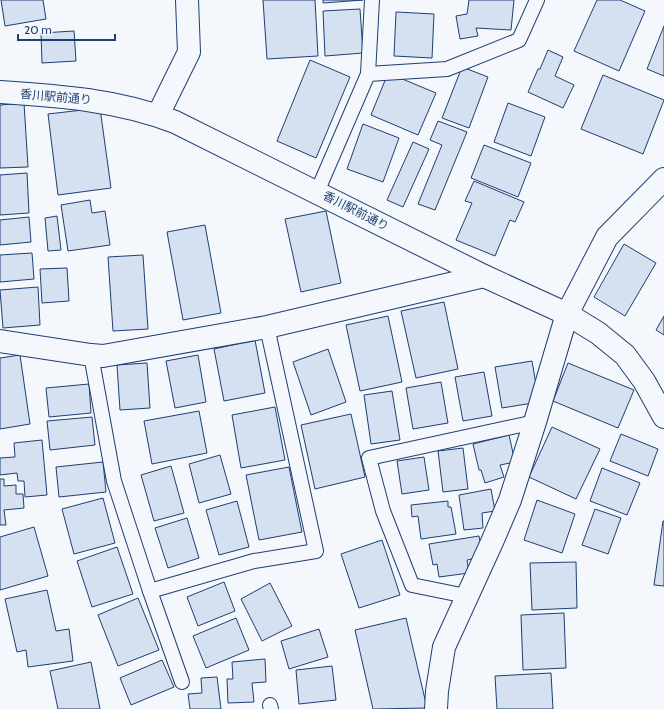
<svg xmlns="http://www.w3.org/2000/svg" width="664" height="709" font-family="Cabin,'Noto Sans JP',sans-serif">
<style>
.building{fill:#d5e0f0;stroke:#1d3f73}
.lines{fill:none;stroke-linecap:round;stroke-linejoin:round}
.service-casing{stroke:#1d3f73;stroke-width:16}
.minor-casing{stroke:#1d3f73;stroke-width:24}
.tertiary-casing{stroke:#1d3f73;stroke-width:24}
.service{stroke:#f4f7fb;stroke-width:14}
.minor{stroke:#f4f7fb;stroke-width:22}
.tertiary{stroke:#f4f7fb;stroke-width:22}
.labels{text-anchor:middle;stroke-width:3;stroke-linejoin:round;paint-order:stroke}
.street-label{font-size:12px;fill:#1d3f73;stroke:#f4f7fb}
</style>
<rect width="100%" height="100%" fill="#f4f7fb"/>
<g class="building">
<polygon points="1,0 43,0 46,19 5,26"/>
<polygon points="263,0 315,0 318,56 267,59"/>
<polygon points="323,0 363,0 323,3"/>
<polygon points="469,0 514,0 511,30 476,28 478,36 460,39 456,16 467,14"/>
<polygon points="597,0 620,0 645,11 619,71 574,51"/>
<polygon points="360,9 363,53 325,56 323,11"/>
<polygon points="396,12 434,14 432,58 394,56"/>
<polygon points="664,26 664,76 647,69"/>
<polygon points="74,31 76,61 42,63 41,33"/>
<polygon points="548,50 563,57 555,76 574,85 563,108 528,92 538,69 540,69"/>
<polygon points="310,60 350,77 316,158 277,141"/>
<polygon points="462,67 488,77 469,128 442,118"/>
<polygon points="388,73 436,93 418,135 371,115"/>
<polygon points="603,75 664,100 643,154 581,129"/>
<polygon points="24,103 28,167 0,168 0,105"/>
<polygon points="508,103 545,117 531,156 494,142"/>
<polygon points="100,108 111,188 58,195 48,114"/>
<polygon points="438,121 467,132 435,210 418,204 442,145 430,140"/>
<polygon points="363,124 399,138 383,182 347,169"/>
<polygon points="413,142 429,149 403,207 387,200"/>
<polygon points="484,145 531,163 518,197 471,178"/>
<polygon points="27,173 29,213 0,215 0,175"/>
<polygon points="474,181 524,202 515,222 510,220 495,256 456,240 472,203 465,201"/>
<polygon points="90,200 92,213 105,211 110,245 68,251 61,205"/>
<polygon points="326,211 341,283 301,292 285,219"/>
<polygon points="57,216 61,250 48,251 45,218"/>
<polygon points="29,217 31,242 0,245 0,220"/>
<polygon points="205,225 221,313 183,320 167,232"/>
<polygon points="624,244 656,263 625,316 594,297"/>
<polygon points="32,253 34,279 0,282 0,255"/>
<polygon points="143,255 148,329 113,331 108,257"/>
<polygon points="67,268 69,301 42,303 40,269"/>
<polygon points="38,287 40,325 3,328 0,290"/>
<polygon points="444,302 458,369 416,378 401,311"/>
<polygon points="388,316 402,382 360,391 346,325"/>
<polygon points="664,316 664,335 656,330"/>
<polygon points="255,340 265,393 224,401 214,349"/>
<polygon points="328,349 346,402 311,415 293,362"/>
<polygon points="20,355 30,424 0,429 0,358"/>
<polygon points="198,355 206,402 175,408 166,361"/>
<polygon points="532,361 539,402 502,408 495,367"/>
<polygon points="147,363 150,408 120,410 117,365"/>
<polygon points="568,363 634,390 618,428 553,401"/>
<polygon points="484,372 492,416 463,421 455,377"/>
<polygon points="441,382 448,423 413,429 406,388"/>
<polygon points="89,384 91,413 49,417 46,388"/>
<polygon points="392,391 400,440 371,444 364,395"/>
<polygon points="275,407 285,460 241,468 232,415"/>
<polygon points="199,411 207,453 152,464 144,421"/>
<polygon points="351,414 365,477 315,489 301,425"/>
<polygon points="92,417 95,445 50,450 47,421"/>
<polygon points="552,427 600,449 576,499 529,477"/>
<polygon points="621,434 658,449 648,476 610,461"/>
<polygon points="509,435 515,462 500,465 504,477 485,483 481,470 479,470 473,444"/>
<polygon points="42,440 47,495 25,497 24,481 18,481 17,473 0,475 0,458 15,457 14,443"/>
<polygon points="463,448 468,489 443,492 438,451"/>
<polygon points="220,455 231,494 199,503 189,464"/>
<polygon points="424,457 429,490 402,494 397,461"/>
<polygon points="103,462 106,492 59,497 56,467"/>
<polygon points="171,466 184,513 154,521 141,475"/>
<polygon points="289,467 302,532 259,540 246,475"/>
<polygon points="602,468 640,483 627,515 590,501"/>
<polygon points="0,479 4,479 4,486 16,485 16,494 23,494 24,508 4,510 6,525 0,525"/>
<polygon points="491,489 495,511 482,513 483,528 464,530 459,495"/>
<polygon points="103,498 115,543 74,554 62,509"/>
<polygon points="537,500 575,514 562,553 524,540"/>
<polygon points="237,501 249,547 219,555 206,510"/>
<polygon points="448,501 448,507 451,507 456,534 421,539 418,516 412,517 411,505"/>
<polygon points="595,509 621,518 608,554 582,545"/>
<polygon points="187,518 199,558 168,568 155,528"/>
<polygon points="663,521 664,521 664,586 654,585"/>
<polygon points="34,527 48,576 0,590 0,537"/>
<polygon points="479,536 483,557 467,560 469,573 439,577 437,564 433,565 429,544"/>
<polygon points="382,540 400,595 359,608 341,554"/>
<polygon points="117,547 133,594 92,607 77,561"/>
<polygon points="576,562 577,608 532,610 530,563"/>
<polygon points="224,582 235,611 198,626 187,597"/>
<polygon points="270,583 292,626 262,641 241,599"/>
<polygon points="47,590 56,631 69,629 73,661 28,667 26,650 17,652 5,599"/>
<polygon points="138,598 159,650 118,666 98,615"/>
<polygon points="564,613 566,668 523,670 521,615"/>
<polygon points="236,618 249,650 206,668 193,636"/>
<polygon points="406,618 427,708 373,709 355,630"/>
<polygon points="319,629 328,657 289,669 281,641"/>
<polygon points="265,659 266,682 252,683 254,702 228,703 227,679 233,679 232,662"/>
<polygon points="162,660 174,687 131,705 120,678"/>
<polygon points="91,662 100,709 58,709 50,671"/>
<polygon points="332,666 336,700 299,704 296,670"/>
<polygon points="551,673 553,709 497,709 495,676"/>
<polygon points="217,677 221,709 190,709 188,694 202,693 201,678"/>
</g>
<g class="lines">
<defs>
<g id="service">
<polyline points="368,74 372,0"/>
<polyline points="317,192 368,74 447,69 519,40 537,0"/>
<polyline points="91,355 114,481 150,591 254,561 316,551 267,327"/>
<polyline points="150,591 182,682"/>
<polyline points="466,596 412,585 383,511 369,458 535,422"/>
<polyline points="270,705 271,709"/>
</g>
<g id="minor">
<polyline points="158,115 189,52 187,0"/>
<polyline points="0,341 91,355 103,356 267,327 484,276"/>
<polyline points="436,709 437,691 444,647 492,542 510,500 535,422 567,314 607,237 664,179"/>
</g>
<path id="tertiary" d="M0 92C60 96 119 100 175 122L484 276 567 314 598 333 625 355 644 381 664 417"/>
</defs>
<use href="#service" class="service-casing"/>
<use href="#minor" class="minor-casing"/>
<use href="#tertiary" class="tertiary-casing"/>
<use href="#service" class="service"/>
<use href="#minor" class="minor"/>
<use href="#tertiary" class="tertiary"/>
</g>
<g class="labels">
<g class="street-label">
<text transform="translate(56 97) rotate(5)" y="4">香川駅前通り</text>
<text transform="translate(356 211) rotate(27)" y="4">香川駅前通り</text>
</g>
</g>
<path d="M18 34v6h97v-6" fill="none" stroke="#1d3f73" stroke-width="2"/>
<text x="24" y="34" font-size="12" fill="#1d3f73" stroke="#f4f7fb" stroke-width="3" paint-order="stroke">20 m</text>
</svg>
